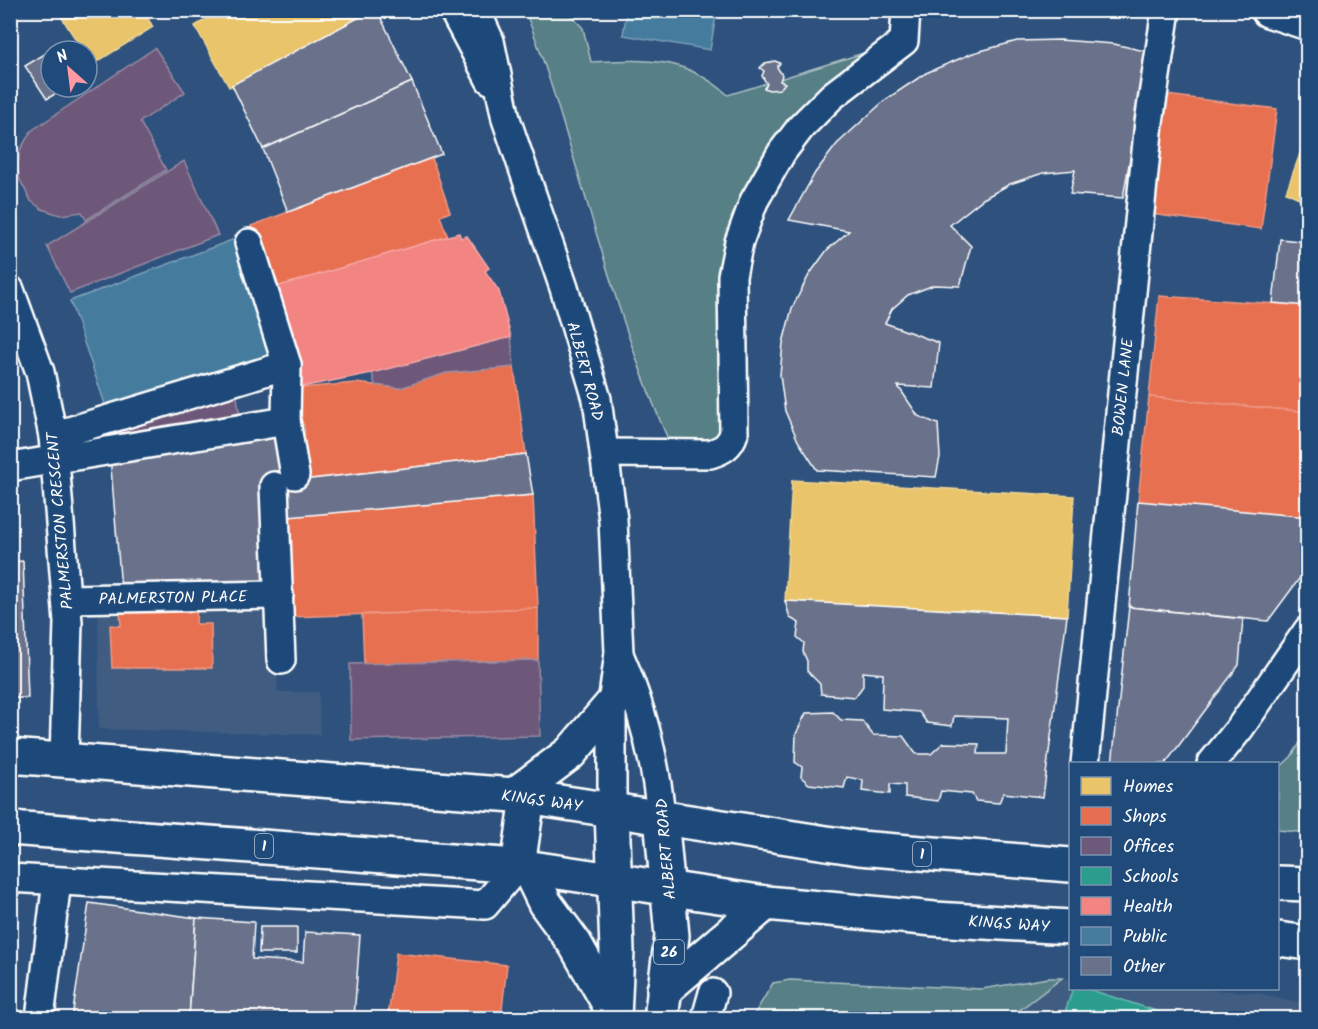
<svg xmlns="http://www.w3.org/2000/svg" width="1318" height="1029" font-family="Kalam,sans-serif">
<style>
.built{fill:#405c81}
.green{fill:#577f86;stroke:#abbfc2;stroke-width:1.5}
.homes{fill:#e9c46a;stroke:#f0d697;stroke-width:1.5}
.shops{fill:#e76f51;stroke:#ee9a85;stroke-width:1.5}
.offices{fill:#6d597a;stroke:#998ba2;stroke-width:1.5}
.schools{fill:#2a9d8f;stroke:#6abab1;stroke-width:1.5}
.health{fill:#f28482;stroke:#f6a9a8;stroke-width:1.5}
.public{fill:#457b9d;stroke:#7da3ba;stroke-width:1.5}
.building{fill:#6a728b;stroke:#fff;stroke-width:1.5}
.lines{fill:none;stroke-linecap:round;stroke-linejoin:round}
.minor-casing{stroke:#fff;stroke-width:32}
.major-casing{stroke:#fff;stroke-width:38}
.highway-casing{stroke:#fff;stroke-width:38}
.minor{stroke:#1f4a7a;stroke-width:27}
.major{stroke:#1f4a7a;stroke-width:33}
.highway{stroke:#1f4a7a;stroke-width:33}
.labels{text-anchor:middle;stroke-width:6;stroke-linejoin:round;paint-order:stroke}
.shield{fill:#1f4a7a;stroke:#bcc9d7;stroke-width:1.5}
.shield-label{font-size:15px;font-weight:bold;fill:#fff}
.street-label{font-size:16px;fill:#fff;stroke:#1f4a7a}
</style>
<rect width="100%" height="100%" fill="#2e527d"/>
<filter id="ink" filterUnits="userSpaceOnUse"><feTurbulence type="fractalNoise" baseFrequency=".0167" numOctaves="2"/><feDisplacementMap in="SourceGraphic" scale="12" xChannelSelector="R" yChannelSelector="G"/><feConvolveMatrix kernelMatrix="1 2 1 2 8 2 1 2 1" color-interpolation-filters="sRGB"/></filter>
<g filter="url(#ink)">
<g class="built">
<polygon points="275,600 278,692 319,692 320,735 99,729 98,605"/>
<polygon points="1062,978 1070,979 1070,988 1196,989 1258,993 1307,1004 1307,1018 1009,1018"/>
</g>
<g class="green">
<path d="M525 11H567L583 28 591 62C647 59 684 56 728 95L867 52 748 197 725 438 671 446C627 348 600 242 568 140 555 97 542 52 525 11Z"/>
<polygon points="1307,732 1307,833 1278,830 1278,769 1291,757"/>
<polygon points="1048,978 1062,978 1009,1018 752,1018 773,983 790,980 982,989"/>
</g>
<g class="homes">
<polygon points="57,10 143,10 153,27 92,65 87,57 87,51 83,51"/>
<polygon points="221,10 373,10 229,87 195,26"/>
<polygon points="1308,132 1308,202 1286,192"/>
<polygon points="792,480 1074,496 1067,616 785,601"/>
</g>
<g class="shops">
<polygon points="1166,95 1277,109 1261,229 1151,214"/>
<polygon points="432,158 450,212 440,216 448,237 272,289 251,226"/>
<polygon points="1159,296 1308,306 1308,412 1149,397"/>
<polygon points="514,367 526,454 300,480 299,450 305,433 304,426 293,402 291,389 355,383 400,388 446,373"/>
<polygon points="1149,397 1308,412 1308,517 1138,501"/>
<polygon points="533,495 538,608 291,617 288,517"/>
<polygon points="197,605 196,624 211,624 212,668 112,668 110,625 121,626 120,610"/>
<polygon points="538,608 538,660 364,664 362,615"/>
<polygon points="396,953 507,965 501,1018 388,1018"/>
</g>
<g class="offices">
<polygon points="155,48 185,92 140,122 166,170 86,220 82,212 60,215 42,209 31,201 19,178 18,165 20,150 31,131"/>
<polygon points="184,161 218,235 70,293 47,246"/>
<polygon points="511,337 514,367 446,373 400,388 375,385 372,373"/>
<polygon points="236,390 240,418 113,441 110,428"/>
<polygon points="538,660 540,736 351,740 350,664"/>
</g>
<polygon class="schools" points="1073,988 1085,988 1178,1018 1063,1018"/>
<polygon class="health" points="459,233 461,238 467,236 489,268 485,271 499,291 511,337 372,373 301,387 300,363 276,287"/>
<g class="public">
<polygon points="627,10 717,10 710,50 623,35"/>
<polygon points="240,237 277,360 108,413 70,301"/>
</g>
<g class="building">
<polygon points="373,10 377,10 412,82 263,149 232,85"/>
<polygon points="1060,40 1114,44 1149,52 1123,198 1070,194 1075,170 1043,173 1010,184 983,199 950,225 971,246 960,286 934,285 908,295 892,309 885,323 939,343 934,388 898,386 918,416 938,424 940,457 936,477 817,470 798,441 785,411 780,375 783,343 792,308 809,275 827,250 849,231 789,220 815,173 837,144 885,100 926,73 973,53 1017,41"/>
<polygon points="48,52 51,57 51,87 66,87 47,99 25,66"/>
<polygon points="775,61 780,63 777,67 782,75 780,81 785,83 780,89 769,90 764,88 767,84 762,76 764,71 760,68 765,63"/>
<polygon points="412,82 442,154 288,212 263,149"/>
<polygon points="1280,239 1308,242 1308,306 1273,303"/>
<polygon points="277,429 283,479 259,483 261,520 266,519 270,583 121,589 110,456"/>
<polygon points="526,454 533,495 288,517 286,482"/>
<polygon points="1138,501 1308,517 1308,567 1268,621 1129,607"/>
<polygon points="23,561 28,698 10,698 10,562"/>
<polygon points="785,601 1067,616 1043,797 1003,793 999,803 976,801 972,794 941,791 938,801 905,797 905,785 890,784 890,794 862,791 863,780 847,777 844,788 809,784 801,777 802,767 795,762 796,734 806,713 833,712 841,720 862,721 873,735 903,736 916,754 931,754 943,743 979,744 978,754 1006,754 1008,718 954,716 952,726 927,723 919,712 882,709 883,674 863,672 863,686 855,697 821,694 820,684 807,671 807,661 803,652 804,643 797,637 799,623 790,618"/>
<polygon points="1129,607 1243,619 1239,665 1165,764 1112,764"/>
<polygon points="89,903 196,918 189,1018 72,1018"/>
<polygon points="196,918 254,922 252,959 303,962 305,932 360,935 354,1018 189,1018"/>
<polygon points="260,927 297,927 297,953 259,953"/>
</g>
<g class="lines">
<defs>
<g id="minor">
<polyline points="453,10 490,80"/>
<polyline points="476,10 490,41 506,119 564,288 597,399 613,520 619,653 612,704 612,810"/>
<polyline points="249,243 287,365 286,421 295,475"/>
<polyline points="10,290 40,372 53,436 68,622 64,759"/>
<polyline points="53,436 287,365"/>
<path d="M606 453 710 454C723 450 730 446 734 433L732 276 739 242 754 201 782 152 801 127 832 96 904 41 906 10"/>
<polyline points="10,467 286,421"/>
<polyline points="274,486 281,660"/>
<polyline points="67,599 279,595"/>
<path d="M619 654C642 707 656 760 661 817"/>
<polyline points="1085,764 1149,122 1166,10"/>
<polyline points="1211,764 1240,728 1308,630"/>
<polyline points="10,878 485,905 518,866"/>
<polyline points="40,1018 57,881"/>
<polyline points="706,1018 713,993"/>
</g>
<g id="major">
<polyline points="1268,10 1308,23"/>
<polyline points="612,810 617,951 614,1018"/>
<polyline points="661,1018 672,936 661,817"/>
</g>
<g id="highway">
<polyline points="10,756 514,795 859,848 1070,865"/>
<polyline points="514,795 570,753 612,704"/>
<polyline points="10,828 518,866 766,903 934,919 1070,927"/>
<polyline points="518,866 528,797"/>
<polyline points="528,868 545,903 575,944 614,1013"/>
<polyline points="1278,883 1308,884"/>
<polyline points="1278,939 1308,943"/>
<polyline points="664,990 766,903"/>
</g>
</defs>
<use href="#minor" class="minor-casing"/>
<use href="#major" class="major-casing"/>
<use href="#highway" class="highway-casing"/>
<use href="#minor" class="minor"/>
<use href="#major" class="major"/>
<use href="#highway" class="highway"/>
</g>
</g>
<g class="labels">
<g class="shield">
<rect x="255" y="834" width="18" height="24" rx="4.5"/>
<rect x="913" y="842" width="18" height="24" rx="4.5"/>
<rect x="654" y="940" width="30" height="24" rx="4.5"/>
</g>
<g class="shield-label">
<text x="264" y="851">1</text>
<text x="922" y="859">1</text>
<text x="669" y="957">26</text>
</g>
<g class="street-label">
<text transform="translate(586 371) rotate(75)" y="6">ALBERT ROAD</text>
<text transform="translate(1122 387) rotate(-84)" y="6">BOWEN LANE</text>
<text transform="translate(59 521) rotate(-95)" y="6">PALMERSTON CRESCENT</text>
<text transform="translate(173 597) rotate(-1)" y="6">PALMERSTON PLACE</text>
<text transform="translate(542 800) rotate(8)" y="6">KINGS WAY</text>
<text transform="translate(665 849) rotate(-95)" y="6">ALBERT ROAD</text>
<text transform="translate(1009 923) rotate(4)" y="6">KINGS WAY</text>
</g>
</g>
<rect width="1318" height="1029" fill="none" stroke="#1f4a7a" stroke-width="36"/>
<rect x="18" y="18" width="1282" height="993" fill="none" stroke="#fff" stroke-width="2" filter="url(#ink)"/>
<rect x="1069" y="762" width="210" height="228" fill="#1f4a7a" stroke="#7992af" stroke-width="1.5"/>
<rect x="1081" y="777" width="30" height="18" fill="#e9c46a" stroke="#7992af" stroke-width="1.5"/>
<text x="1123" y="792" font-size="18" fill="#ffffff">Homes</text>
<rect x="1081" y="807" width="30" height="18" fill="#e76f51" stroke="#7992af" stroke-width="1.5"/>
<text x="1123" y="822" font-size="18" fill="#ffffff">Shops</text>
<rect x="1081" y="837" width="30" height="18" fill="#6d597a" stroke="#7992af" stroke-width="1.5"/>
<text x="1123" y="852" font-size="18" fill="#ffffff">Offices</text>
<rect x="1081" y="867" width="30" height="18" fill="#2a9d8f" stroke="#7992af" stroke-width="1.5"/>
<text x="1123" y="882" font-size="18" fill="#ffffff">Schools</text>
<rect x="1081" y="897" width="30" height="18" fill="#f28482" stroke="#7992af" stroke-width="1.5"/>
<text x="1123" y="912" font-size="18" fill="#ffffff">Health</text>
<rect x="1081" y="927" width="30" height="18" fill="#457b9d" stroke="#7992af" stroke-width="1.5"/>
<text x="1123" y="942" font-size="18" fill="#ffffff">Public</text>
<rect x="1081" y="957" width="30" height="18" fill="#6a728b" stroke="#7992af" stroke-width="1.5"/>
<text x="1123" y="972" font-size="18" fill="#ffffff">Other</text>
<g transform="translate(69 69) rotate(332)"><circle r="28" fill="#1f4a7a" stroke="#7992af" stroke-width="1.5"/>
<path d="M0-4.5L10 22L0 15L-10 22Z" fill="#ff9aa2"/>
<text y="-9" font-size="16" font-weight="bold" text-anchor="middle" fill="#ffffff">N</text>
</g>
</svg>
